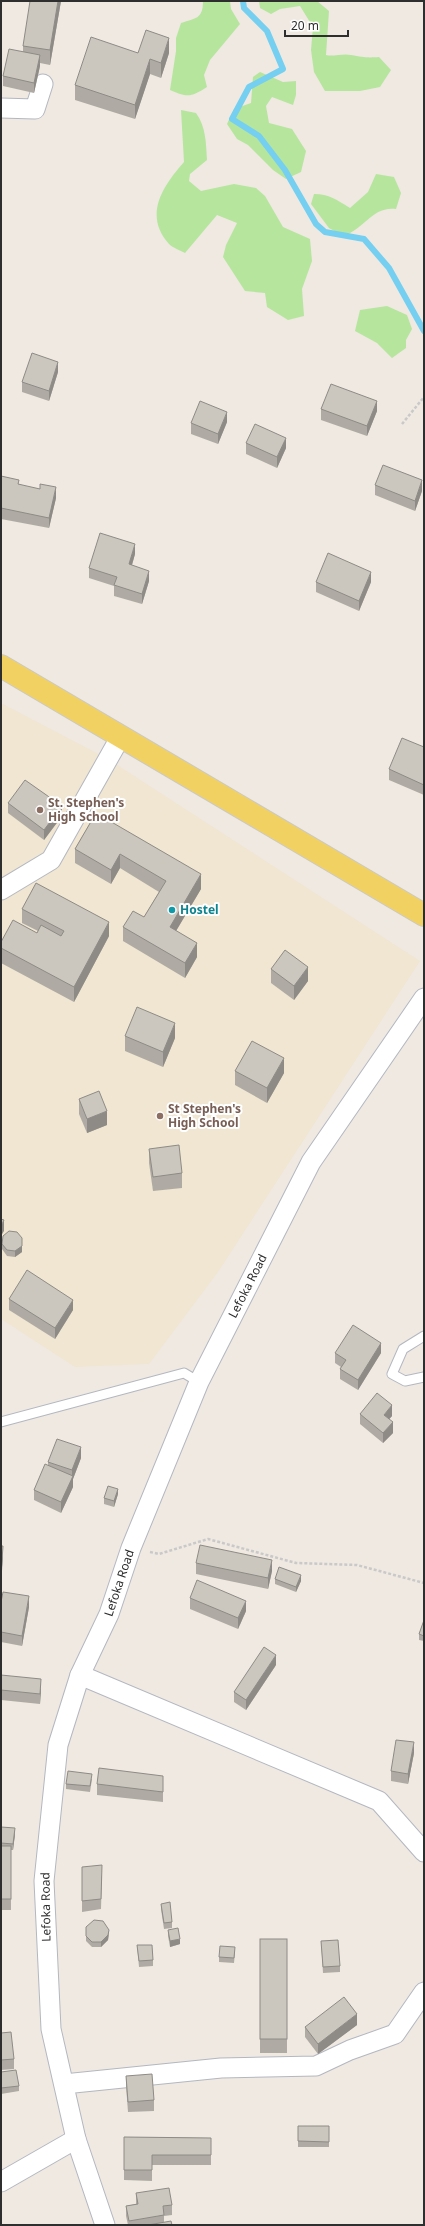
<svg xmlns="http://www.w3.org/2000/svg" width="425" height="2226" font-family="'Noto Sans',sans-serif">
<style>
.education{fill:#f0e6d1}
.green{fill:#b6e59e}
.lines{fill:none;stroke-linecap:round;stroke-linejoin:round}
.stream{stroke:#75cff0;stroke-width:6}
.lane-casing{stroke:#b4b7c1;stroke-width:11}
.street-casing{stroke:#b4b7c1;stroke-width:21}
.primary-casing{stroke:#c9c9c9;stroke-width:24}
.path{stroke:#c9c9c9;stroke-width:2.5;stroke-dasharray:3 2;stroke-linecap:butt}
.lane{stroke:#fff;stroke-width:9}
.street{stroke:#fff;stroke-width:19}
.primary{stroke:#f2d163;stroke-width:22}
.wall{fill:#afaba4}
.shaded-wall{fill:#8e8b86}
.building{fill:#cbc7bf;stroke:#8e8b86}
.education-dot{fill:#8d6e63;stroke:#fff;stroke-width:1.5}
.culture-dot{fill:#0f9aa8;stroke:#fff;stroke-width:1.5}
.labels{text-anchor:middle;stroke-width:4;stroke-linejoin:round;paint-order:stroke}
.education-label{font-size:12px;font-weight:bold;fill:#785e54;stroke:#fff;text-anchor:start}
.culture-label{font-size:12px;font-weight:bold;fill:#0d838f;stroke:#fff;text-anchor:start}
.street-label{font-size:12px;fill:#2e2e2e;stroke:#fff}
</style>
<rect width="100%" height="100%" fill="#efe9e1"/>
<polygon class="education" points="1,703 108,759 420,961 218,1272 149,1364 75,1367 1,1319"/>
<g class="green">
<path d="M203 1H230L231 9 240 24 210 60 204 75 207 87C191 97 188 98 170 90L176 51V38L181 23C196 18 203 19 203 1Z"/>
<path d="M259 1H317L329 11 326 55C334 57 342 53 351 55 363 57 366 58 379 57L391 70 380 87 360 91H325L314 72 311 50 313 27 300 6 280 9 271 14 260 8Z"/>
<polygon points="260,72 283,82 296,81 296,95 293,105 272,97 266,106 269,123 292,129 306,151 301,172 286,179 273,170 248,145 237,139 227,124 234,109 251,103 253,77"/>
<path d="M181 110 196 113C206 127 206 143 207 160L190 174 189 181 201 191 234 184 256 188 265 196 283 227 310 239 312 261 302 289 304 316 288 320 267 307 265 293 245 291 223 257 226 245 237 223 217 215 185 253C180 250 173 248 169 244 143 215 163 186 184 162Z"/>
<path d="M376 174 394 177 401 193 396 209C372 206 365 229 343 236L329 228 311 204 314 194C329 194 337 200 350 208L368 192Z"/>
<polygon points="387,306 407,315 412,329 406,340 406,348 392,358 377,343 355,331 360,310"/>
</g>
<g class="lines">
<polyline class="stream" points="243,1 244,8 267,31 283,69 249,87 232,119 259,136 285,170 316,224 325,232 364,239 389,268 424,331"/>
<defs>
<g id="lane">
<polyline points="424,1336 403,1349 392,1374 405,1381 424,1377"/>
<polyline points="1,1422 184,1373 199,1382"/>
</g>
<g id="street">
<polyline points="1,108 35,109 43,84"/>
<polyline points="1,890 51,860 121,736"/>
<polyline points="80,1675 379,1801 424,1852"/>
<polyline points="64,2084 221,2068 316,2066 350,2050 395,2034 424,1992"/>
<polyline points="1,2182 76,2139"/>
<path id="s1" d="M105 2225 76 2139 51 2029 44 1881 58 1745 80 1675 109 1614 131 1548 199 1382 311 1162 424 998"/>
</g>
<polyline id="primary" points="1,666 424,915"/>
</defs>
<use href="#lane" class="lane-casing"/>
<use href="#street" class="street-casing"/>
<use href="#primary" class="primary-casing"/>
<g class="path">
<polyline points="402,424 424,397"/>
<polyline points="150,1552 159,1554 208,1539 296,1563 357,1565 424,1583"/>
</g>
<use href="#lane" class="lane"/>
<use href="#street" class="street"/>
<use href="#primary" class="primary"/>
</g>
<g class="wall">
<polygon points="61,1 50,65 40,63 40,66 34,93 3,86 3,76 23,52 23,46"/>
<polygon points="138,53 169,53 161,78 150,74 135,119 75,100 75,85"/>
<polygon points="58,372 49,401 22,392 22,382"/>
<polygon points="321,409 377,411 367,436 321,420"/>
<polygon points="227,422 218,444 191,434 191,423"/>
<polygon points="246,443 286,448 277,468 246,454"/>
<polygon points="1,476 19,484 56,498 49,528 1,519"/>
<polygon points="375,485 422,491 415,511 375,495"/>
<polygon points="135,554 132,565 149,581 142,604 114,596 114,586 89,578 89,568"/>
<polygon points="316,582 371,582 359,611 316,592"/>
<polygon points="424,747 424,795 389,780 389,769"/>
<polygon points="8,803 62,816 44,840 8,813"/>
<polygon points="96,813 201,889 176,931 197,957 185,978 123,941 123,927 144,917 159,892 120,868 111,884 75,863 75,849"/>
<polygon points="22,909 109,936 74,1002 1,963 1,942 37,933 38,931 22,923"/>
<polygon points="271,969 308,981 294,1000 271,983"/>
<polygon points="125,1036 175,1038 163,1067 125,1051"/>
<polygon points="235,1071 284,1073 267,1103 235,1085"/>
<polygon points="79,1099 107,1125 87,1133 79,1114"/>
<polygon points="149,1149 182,1173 182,1188 153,1191 149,1163"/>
<polygon points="2,1244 22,1244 22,1252 15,1257 7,1256 2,1249"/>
<polygon points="9,1299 73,1310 55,1339 9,1310"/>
<polygon points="335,1353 381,1353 358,1390 340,1379 340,1369 341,1367 335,1363"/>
<polygon points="360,1414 392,1416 389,1419 393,1433 383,1443 360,1424"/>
<polygon points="81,1458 73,1479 73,1487 61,1513 34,1500 34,1490 48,1465 48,1462"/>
<polygon points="118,1494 114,1507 104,1504 104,1498"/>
<polygon points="196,1563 272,1571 268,1589 196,1574"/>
<polygon points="275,1579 301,1581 296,1592 275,1584"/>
<polygon points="190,1598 246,1611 238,1629 190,1609"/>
<polygon points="1,1602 29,1607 22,1646 1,1642"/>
<polygon points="424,1620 424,1641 419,1640 419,1634"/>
<polygon points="276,1665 246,1710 234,1702 234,1692"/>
<polygon points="1,1675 41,1689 40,1704 1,1700"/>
<polygon points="414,1753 408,1784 391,1781 391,1771"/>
<polygon points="163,1776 163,1802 97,1795 97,1784"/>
<polygon points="92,1779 90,1792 66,1789 66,1784"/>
<polygon points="1,1827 15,1834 13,1850 11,1850 11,1910 1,1910"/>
<polygon points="82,1867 102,1876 101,1909 82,1912"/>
<polygon points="161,1904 172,1922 172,1928 164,1929 161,1909"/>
<polygon points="86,1927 109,1935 108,1940 101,1947 92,1947 86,1941"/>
<polygon points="168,1930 180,1944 170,1947 168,1936"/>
<rect x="260" y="1939" width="27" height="114"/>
<polygon points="321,1941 340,1966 340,1972 323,1973"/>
<polygon points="137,1945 153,1960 153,1966 139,1967"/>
<polygon points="235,1952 234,1963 219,1962 219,1957"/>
<polygon points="357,2025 318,2054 305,2037 305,2027"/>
<polygon points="1,2033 14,2059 14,2069 1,2070"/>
<polygon points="1,2072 19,2086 19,2091 1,2094"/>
<polygon points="126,2076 154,2100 154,2111 128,2112 126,2086"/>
<rect x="298" y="2126" width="31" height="21"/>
<polygon points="124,2137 211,2138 211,2165 152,2165 152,2181 124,2180"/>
<polygon points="136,2193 172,2205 172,2215 164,2216 164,2222 172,2225 128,2225 126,2216 126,2206 136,2204"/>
</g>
<g class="shaded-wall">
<polygon points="58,1 61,1 50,65 50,50"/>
<polygon points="169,38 169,53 161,78 161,63"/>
<polygon points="40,55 40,66 34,93 34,83"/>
<polygon points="150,59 150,74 135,119 135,105"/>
<polygon points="58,362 58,372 49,401 49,391"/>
<polygon points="377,401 377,411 367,436 367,426"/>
<polygon points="227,412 227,422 218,444 218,434"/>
<polygon points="286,438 286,448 277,468 277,457"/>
<polygon points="422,480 422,491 415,511 415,501"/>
<polygon points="56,487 56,498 49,528 49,518"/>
<polygon points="135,544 135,554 129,575 129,564"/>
<polygon points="149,571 149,581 142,604 142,594"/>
<polygon points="371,572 371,582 359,611 359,601"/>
<polygon points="62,806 62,816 44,840 44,830"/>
<polygon points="120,854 120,868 111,884 111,870"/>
<polygon points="201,874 201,889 170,941 170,927"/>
<polygon points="109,922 109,936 74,1002 74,987"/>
<polygon points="197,943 197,957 185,978 185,963"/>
<polygon points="308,967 308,981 294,1000 294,986"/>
<polygon points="175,1023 175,1038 163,1067 163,1052"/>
<polygon points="284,1058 284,1073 267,1103 267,1088"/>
<polygon points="107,1111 107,1125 87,1133 87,1119"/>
<polygon points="4,1220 4,1231 1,1236 1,1226"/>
<polygon points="22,1238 22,1252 15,1257 15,1251"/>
<polygon points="73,1300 73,1310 55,1339 55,1328"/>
<polygon points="381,1343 381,1353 358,1390 358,1380"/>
<polygon points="392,1405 392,1416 384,1425 384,1415"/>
<polygon points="393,1422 393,1433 383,1443 383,1433"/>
<polygon points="81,1447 81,1458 73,1479 73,1487 61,1513 61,1502 72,1478 72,1470"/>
<polygon points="118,1489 118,1494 114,1507 114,1501"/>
<polygon points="3,1546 3,1557 1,1584 1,1574"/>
<polygon points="272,1560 272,1571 268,1589 268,1578"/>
<polygon points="301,1575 301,1581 296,1592 296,1587"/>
<polygon points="29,1596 29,1607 22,1646 22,1636"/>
<polygon points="246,1601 246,1611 238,1629 238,1618"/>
<polygon points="276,1655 276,1665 246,1710 246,1700"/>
<polygon points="41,1679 41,1689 40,1704 40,1694"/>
<polygon points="414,1742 414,1753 408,1784 408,1774"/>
<polygon points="15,1828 15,1834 13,1850 13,1844"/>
<polygon points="109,1930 108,1940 101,1947 101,1942"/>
<polygon points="180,1939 180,1944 170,1947 170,1941"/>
<polygon points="357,2014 357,2025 318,2054 318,2044"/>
</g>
<g class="building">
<polygon points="30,1 58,1 50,50 23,46"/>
<polygon points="146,30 169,38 161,63 150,59 135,105 75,85 91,37 138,53"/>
<polygon points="9,49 40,55 34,83 3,76"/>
<polygon points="32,353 58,362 49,391 22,382"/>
<polygon points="331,384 377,401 367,426 321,409"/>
<polygon points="200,401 227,412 218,434 191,423"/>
<polygon points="255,424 286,438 277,457 246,443"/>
<polygon points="383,465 422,480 415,501 375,485"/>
<polygon points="1,476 19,480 18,484 40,489 40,484 56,487 49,518 1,508"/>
<polygon points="100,533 135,544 129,564 149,571 142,594 114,585 117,577 89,568"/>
<polygon points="328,553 371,572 359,601 316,582"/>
<polygon points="402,738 424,747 424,785 389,769"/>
<polygon points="25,780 62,806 44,830 8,803"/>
<polygon points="96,813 201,874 170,927 197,943 185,963 123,927 133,911 144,917 166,881 120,854 111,870 75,849"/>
<polygon points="36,883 109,922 74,987 1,948 1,942 13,920 37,933 41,925 61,936 64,931 22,909"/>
<polygon points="285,950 308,967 294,986 271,969"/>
<polygon points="137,1007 175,1023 163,1052 125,1036"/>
<polygon points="252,1041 284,1058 267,1088 235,1071"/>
<polygon points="99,1091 107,1111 87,1119 79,1099"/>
<polygon points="179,1145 182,1173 153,1177 149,1149"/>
<polygon points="1,1219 4,1220 1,1226"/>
<polygon points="9,1231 17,1232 22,1238 22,1246 15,1251 7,1250 2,1244 3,1236"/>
<polygon points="27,1270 73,1300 55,1328 9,1299"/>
<polygon points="353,1325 381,1343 358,1380 340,1369 346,1360 335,1353"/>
<polygon points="377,1393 392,1405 384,1415 393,1422 383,1433 360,1414"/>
<polygon points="57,1439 81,1447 72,1470 48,1462"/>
<polygon points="45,1464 73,1476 61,1502 34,1490"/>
<polygon points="108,1486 118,1489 114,1501 104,1498"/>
<polygon points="200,1545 272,1560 268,1578 196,1563"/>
<polygon points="1,1546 3,1546 1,1574"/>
<polygon points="279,1567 301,1575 296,1587 275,1579"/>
<polygon points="197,1580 246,1601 238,1618 190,1598"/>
<polygon points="3,1592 29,1596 22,1636 1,1632 1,1602"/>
<polygon points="424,1620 424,1636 419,1634"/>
<polygon points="264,1647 276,1655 246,1700 234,1692"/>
<polygon points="1,1675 41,1679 40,1694 1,1690"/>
<polygon points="396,1740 414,1742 408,1774 391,1771"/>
<polygon points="99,1768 163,1776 163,1792 97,1784"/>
<polygon points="68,1771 92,1774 90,1786 66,1784"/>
<polygon points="1,1827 15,1828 13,1844 1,1843"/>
<rect x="1" y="1846" width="10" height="53"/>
<polygon points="102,1865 101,1899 82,1901 82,1867"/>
<polygon points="170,1902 172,1922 164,1923 161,1904"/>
<polygon points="94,1920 103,1921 109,1930 108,1935 101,1942 92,1942 86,1936 86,1927"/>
<polygon points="178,1928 180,1939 170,1941 168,1930"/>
<rect x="260" y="1939" width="27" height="100"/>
<polygon points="338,1940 340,1966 323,1967 321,1941"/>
<polygon points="137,1945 152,1945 153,1960 139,1961"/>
<polygon points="220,1946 235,1947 234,1958 219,1957"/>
<polygon points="344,1997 357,2014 318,2044 305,2027"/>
<polygon points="11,2032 14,2059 1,2060 1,2033"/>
<polygon points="16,2070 19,2086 1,2088 1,2072"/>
<polygon points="152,2074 154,2100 128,2102 126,2076"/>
<polygon points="298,2126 329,2126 329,2142 298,2141"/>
<polygon points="124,2137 211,2138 211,2155 152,2155 152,2170 124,2170"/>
<polygon points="169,2188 172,2205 163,2206 164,2215 129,2221 126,2206 138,2204 136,2193"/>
<polygon points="171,2221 172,2225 148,2225"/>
</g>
<g class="education-dot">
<circle cx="40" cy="810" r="4"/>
<circle cx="160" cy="1116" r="4"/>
</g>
<circle class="culture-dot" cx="172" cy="910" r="4"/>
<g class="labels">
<g class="education-label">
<text x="48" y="807">St. Stephen's<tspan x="48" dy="14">High School</tspan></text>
<text x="168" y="1113">St Stephen's<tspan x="168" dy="14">High School</tspan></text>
</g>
<g class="culture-label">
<text x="180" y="914">Hostel</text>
</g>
<g class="street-label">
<text dy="4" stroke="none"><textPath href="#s1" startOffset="986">Lefoka Road</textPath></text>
<text dy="4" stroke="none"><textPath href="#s1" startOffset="662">Lefoka Road</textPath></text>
<text transform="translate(46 1907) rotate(-91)" y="4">Lefoka Road</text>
</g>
</g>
<rect width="425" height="2226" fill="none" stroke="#2e2e2e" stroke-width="4"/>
<path d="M285 30v6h63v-6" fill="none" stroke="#2e2e2e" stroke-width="2"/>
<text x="291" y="30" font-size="12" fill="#2e2e2e" stroke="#ffffff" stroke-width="3" paint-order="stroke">20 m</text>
</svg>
